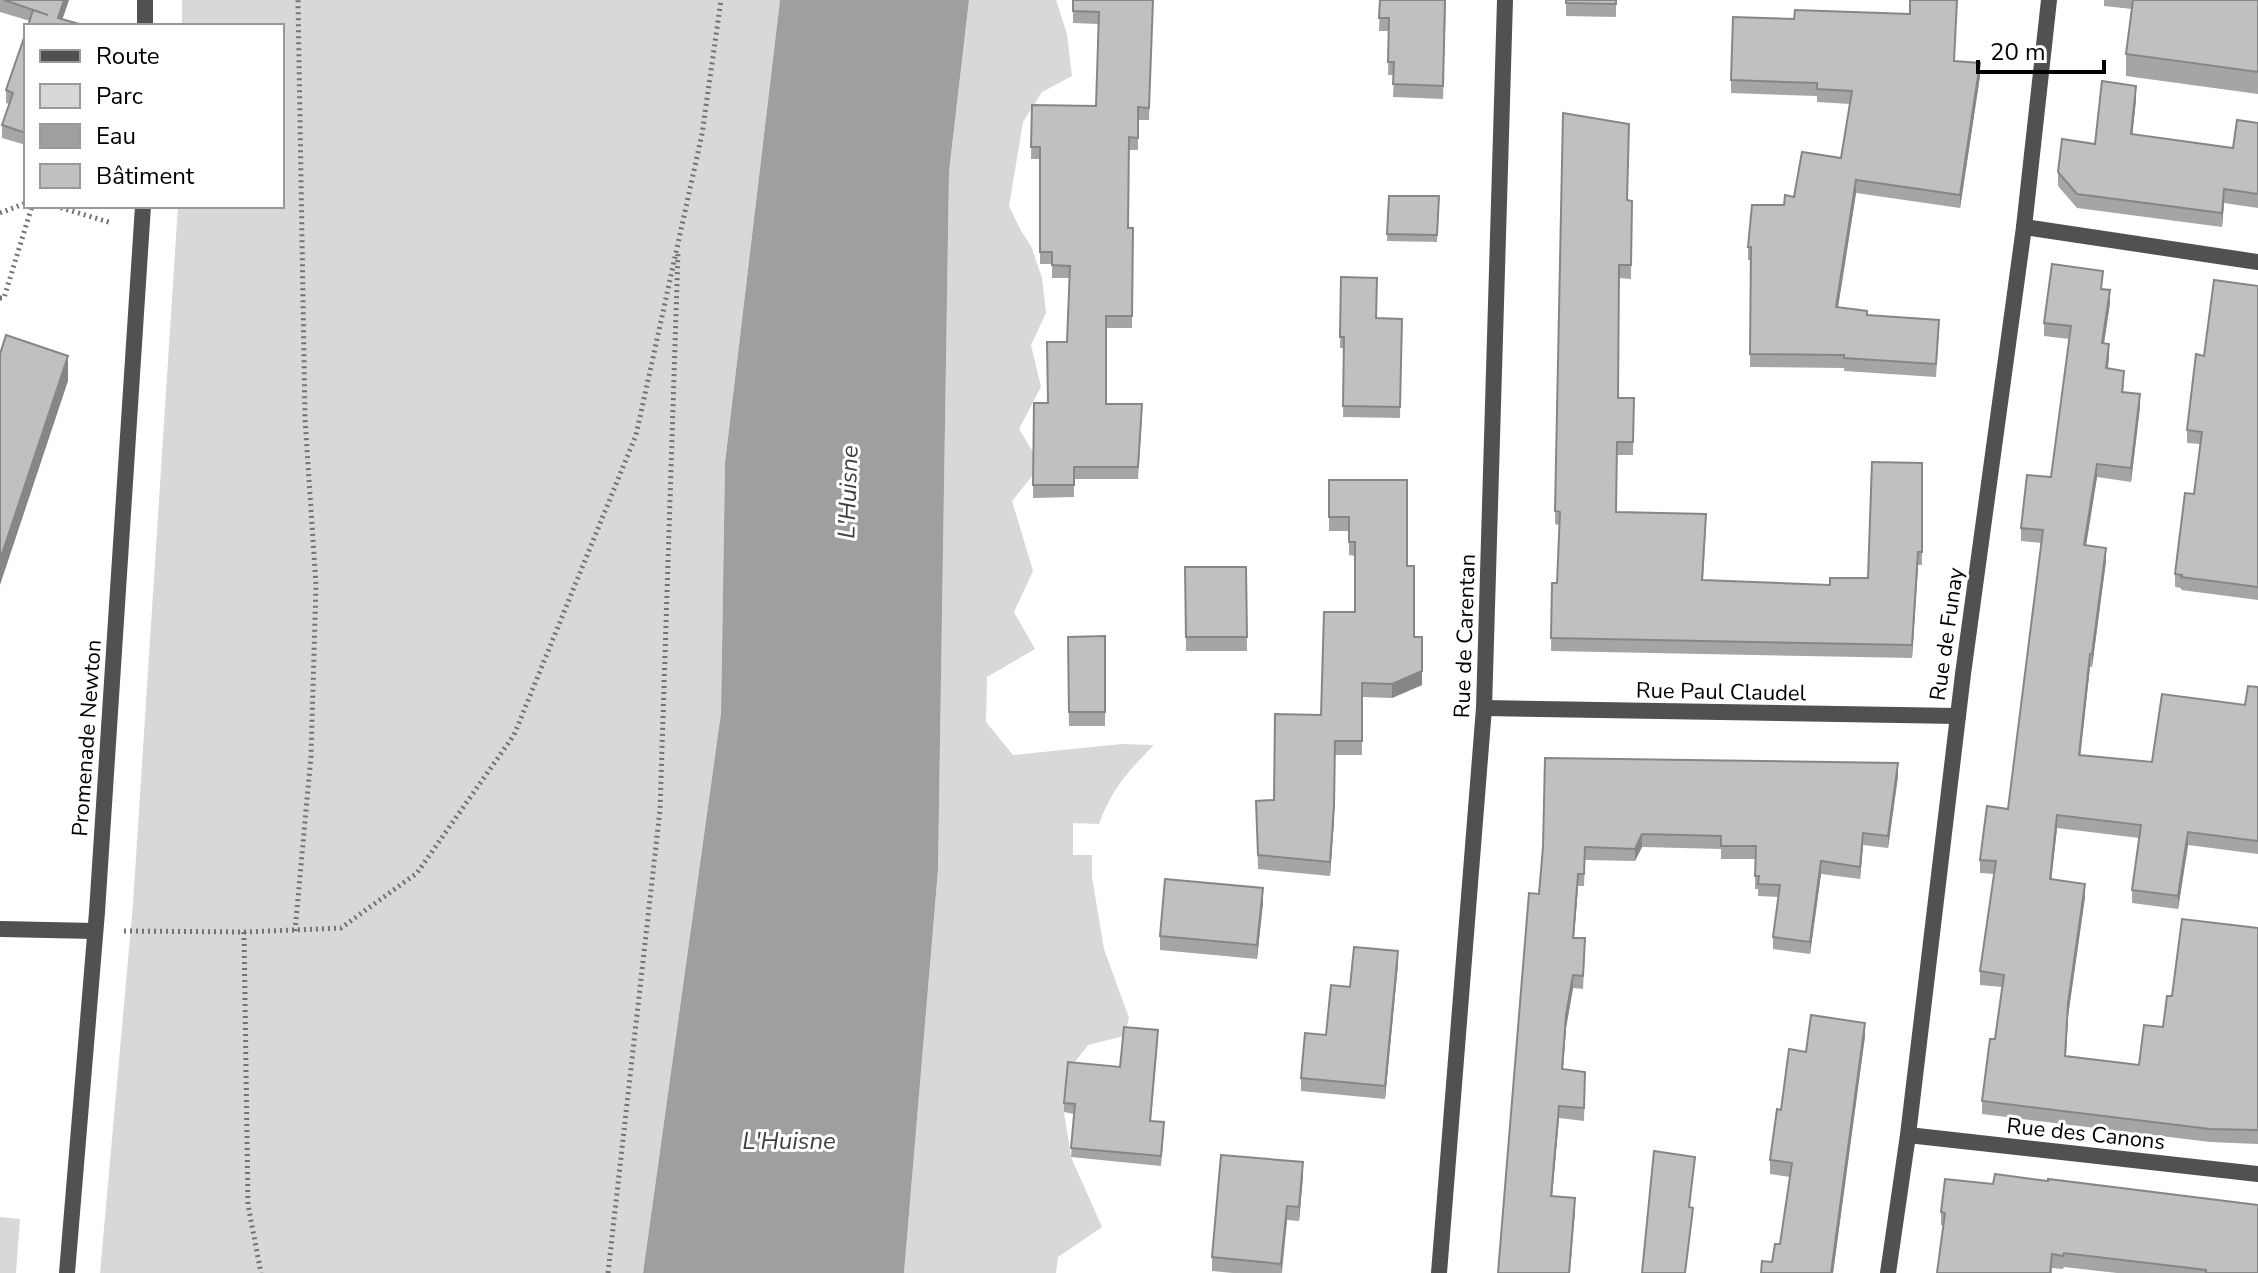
<svg xmlns="http://www.w3.org/2000/svg" width="2258" height="1273" font-family="'Nunito Sans',sans-serif">
<style>
.green{fill:#d8d8d8}
.water{fill:#9f9f9f}
.lines{fill:none;stroke-linecap:round;stroke-linejoin:round}
.path{stroke:#737373;stroke-width:5;stroke-dasharray:2 4;stroke-linecap:butt}
.minor{stroke:#515151;stroke-width:16}
.wall{fill:#a5a5a5}
.shaded-wall{fill:#868686}
.building{fill:#c0c0c0;stroke:#868686;stroke-width:2}
.labels{text-anchor:middle;stroke-width:6;stroke-linejoin:round;paint-order:stroke}
.street-label{font-size:22px;fill:#000;stroke:#fff}
.water-label{font-size:24px;font-style:italic;fill:#404040;stroke:#fff}
</style>
<rect width="100%" height="100%" fill="#fff"/>
<g class="green">
<polygon points="182,0 780,0 725,463 721,713 643,1273 100,1273 133,904 178,206 282,206 282,26 182,26"/>
<path d="M969 0H1056L1067 34 1072 76 1042 92 1023 122 1009 206 1021 231 1031 246 1042 278 1046 313 1031 345 1041 387 1019 429 1041 465 1012 501 1033 571 1014 612 1035 649 987 677 986 722 1013 755 1121 744 1154 745C1129 770 1111 790 1099 824L1073 823V855H1092V877L1104 949 1129 1018 1124 1036 1088 1045 1068 1071 1064 1112 1071 1157 1102 1227 1058 1257 1056 1273H904L938 870 949 172Z"/>
<polygon points="0,1217 20,1219 16,1273 0,1273"/>
</g>
<polygon class="water" points="780,0 969,0 949,172 938,870 904,1273 643,1273 721,713 725,463"/>
<g class="lines">
<g class="path">
<polyline points="55,206 112,223"/>
<polyline points="0,213 26,203"/>
<polyline points="0,298 4,298 32,206"/>
<polyline points="124,931 244,932 341,928 417,873 514,735 636,435 702,134 721,0"/>
<polyline points="295,931 311,756 316,585 305,419 298,0"/>
<polyline points="244,932 248,1205 261,1273"/>
<polyline points="608,1273 660,810 678,253"/>
</g>
<g class="minor">
<polyline points="145,0 145,26"/>
<polyline points="2024,227 2258,262"/>
<polyline points="1484,708 1958,716"/>
<polyline points="0,929 95,931"/>
<polyline points="1908,1135 2258,1174"/>
<polyline points="67,1273 97,912 143,206"/>
<polyline points="1439,1273 1484,708 1505,0"/>
<polyline points="1888,1273 1908,1135 1963,674 2024,227 2049,0"/>
</g>
</g>
<g class="wall">
<polygon points="0,0 69,0 62,19 30,21 0,12"/>
<polygon points="1073,0 1153,0 1149,120 1138,120 1138,150 1129,150 1128,228 1133,228 1132,328 1106,328 1106,404 1142,416 1138,479 1074,479 1074,497 1033,498 1034,403 1048,403 1067,342 1069,278 1052,278 1052,264 1040,264 1040,159 1031,159 1032,105 1096,106 1098,24 1073,23"/>
<polygon points="1380,0 1446,0 1443,99 1393,97 1394,75 1388,75 1389,31 1379,31"/>
<polygon points="1566,0 1616,0 1616,17 1566,16"/>
<polygon points="2104,0 2258,0 2258,94 2126,76 2126,54 2132,9 2104,6"/>
<polygon points="26,32 26,145 2,138 2,125 9,104 6,103 6,90"/>
<polygon points="1955,61 1980,76 1960,208 1856,193 1838,307 1939,333 1936,377 1844,371 1844,368 1750,367 1751,260 1748,260 1748,247 1784,205 1841,158 1850,104 1817,102 1817,96 1731,93 1731,80"/>
<polygon points="2136,100 2132,134 2233,148 2258,123 2258,208 2224,203 2222,227 2077,208 2058,186 2058,172 2095,144"/>
<polygon points="1389,196 1439,196 1437,242 1387,241"/>
<polygon points="1632,201 1631,279 1619,278 1618,398 1634,398 1633,455 1617,455 1616,512 1706,527 1703,580 1830,585 1868,578 1922,463 1922,565 1918,565 1912,658 1551,651 1552,583 1557,583 1559,525 1555,524 1555,511"/>
<polygon points="1341,277 1377,318 1402,319 1400,418 1343,417 1344,348 1340,348"/>
<polygon points="2258,286 2258,600 2181,590 2181,588 2175,587 2175,574 2194,494 2200,444 2187,443 2187,430 2204,356"/>
<polygon points="2102,289 2110,303 2104,343 2109,357 2108,368 2124,384 2123,392 2140,407 2131,482 2097,477 2086,545 2106,561 2092,667 2090,667 2080,755 2152,762 2245,705 2258,687 2258,854 2188,845 2178,909 2132,903 2132,890 2139,838 2057,828 2051,879 2085,897 2068,1016 2066,1056 2139,1065 2163,1027 2172,996 2258,928 2258,1144 2210,1142 1982,1114 1982,1101 1995,1039 2002,987 1980,985 1980,971 1994,874 1980,873 1980,860 2008,809 2041,543 2021,541 2021,528 2051,477 2069,339 2044,336 2044,323"/>
<polygon points="1329,480 1407,566 1414,637 1422,685 1392,698 1362,697 1362,755 1335,755 1334,820 1330,876 1258,869 1256,801 1274,800 1321,715 1355,612 1355,556 1349,555 1349,531 1329,531"/>
<polygon points="1185,567 1246,567 1247,651 1186,651"/>
<polygon points="1105,636 1105,726 1069,726 1068,637"/>
<polygon points="1898,776 1888,848 1863,845 1860,879 1821,874 1810,954 1773,949 1773,937 1778,897 1758,896 1758,889 1755,889 1755,859 1721,859 1721,849 1642,847 1635,861 1585,860 1584,886 1578,886 1574,938 1585,951 1583,989 1573,988 1566,1028 1563,1070 1585,1084 1584,1121 1559,1118 1552,1196 1575,1211 1570,1273 1498,1273 1543,847"/>
<polygon points="1263,902 1257,959 1160,950 1160,936"/>
<polygon points="1398,964 1385,1099 1301,1091 1301,1078 1326,1035 1350,987"/>
<polygon points="1865,1036 1833,1273 1761,1273 1772,1262 1780,1244 1790,1177 1770,1174 1770,1160 1781,1110 1806,1052"/>
<polygon points="1158,1040 1151,1121 1164,1131 1161,1166 1071,1157 1074,1114 1064,1112 1064,1103 1120,1067"/>
<polygon points="1303,1176 1299,1221 1287,1220 1282,1273 1233,1273 1212,1271 1212,1257"/>
<polygon points="1941,1212 2258,1273 2117,1273 2064,1267 2063,1269 2052,1268 2052,1273 1937,1273 1943,1226 1941,1225"/>
</g>
<g class="shaded-wall">
<polygon points="64,0 69,0 60,26 58,18"/>
<polygon points="1980,63 1980,76 1960,208 1960,195"/>
<polygon points="2136,86 2136,100 2131,148 2131,134"/>
<polygon points="1856,180 1856,193 1836,320 1836,307"/>
<polygon points="2224,189 2224,203 2222,227 2222,213"/>
<polygon points="2110,290 2110,303 2102,356 2102,343"/>
<polygon points="2109,344 2109,357 2106,381 2106,368"/>
<polygon points="68,356 68,381 0,585 0,560"/>
<polygon points="2140,394 2140,407 2131,482 2131,468"/>
<polygon points="2097,464 2097,477 2084,558 2084,545"/>
<polygon points="2106,548 2106,561 2092,667 2092,654"/>
<polygon points="1918,552 1918,565 1912,658 1912,645"/>
<polygon points="2090,654 2090,667 2079,768 2079,755"/>
<polygon points="1422,671 1422,685 1392,698 1392,684"/>
<polygon points="1898,763 1898,776 1888,848 1888,836"/>
<polygon points="1334,806 1334,820 1330,876 1330,862"/>
<polygon points="2057,815 2057,828 2050,892 2050,879"/>
<polygon points="2188,832 2188,845 2178,909 2178,896"/>
<polygon points="1863,833 1863,845 1860,879 1860,867"/>
<polygon points="1642,834 1642,847 1635,861 1635,849"/>
<polygon points="1821,861 1821,874 1810,954 1810,942"/>
<polygon points="1578,874 1578,886 1573,950 1573,938"/>
<polygon points="2085,884 2085,897 2068,1016 2065,1069 2068,1003"/>
<polygon points="1263,888 1263,902 1257,959 1257,945"/>
<polygon points="1398,951 1398,964 1385,1099 1385,1086"/>
<polygon points="1573,975 1573,988 1566,1028 1562,1082 1566,1015"/>
<polygon points="1865,1023 1865,1036 1833,1273 1831,1273"/>
<polygon points="1559,1106 1559,1118 1551,1209 1551,1196"/>
<polygon points="1303,1162 1303,1176 1299,1221 1299,1207"/>
<polygon points="1575,1198 1575,1211 1569,1273"/>
<polygon points="1287,1206 1287,1220 1281,1273 1281,1264"/>
</g>
<g class="building">
<polygon points="4,0 64,0 58,18 83,25 28,26 33,10 48,15"/>
<polygon points="1073,0 1153,0 1149,108 1138,107 1138,138 1129,137 1128,228 1133,228 1132,316 1106,316 1106,404 1142,404 1138,467 1074,467 1074,485 1033,485 1034,403 1048,403 1047,342 1067,342 1070,266 1052,265 1052,252 1040,252 1040,147 1031,147 1032,105 1096,106 1099,12 1073,11"/>
<polygon points="1380,0 1445,0 1443,86 1393,84 1394,62 1388,62 1389,18 1379,18"/>
<polygon points="1566,0 1616,0 1616,4 1566,3"/>
<polygon points="1910,0 1957,0 1954,61 1980,63 1960,195 1856,180 1836,307 1867,311 1867,315 1939,320 1936,364 1844,358 1844,355 1750,354 1751,247 1748,247 1752,205 1784,205 1785,195 1794,197 1802,152 1841,158 1852,91 1817,89 1817,83 1731,80 1733,17 1794,19 1795,10 1910,14"/>
<polygon points="2133,0 2258,0 2258,72 2126,54"/>
<polygon points="26,32 26,133 2,125 13,93 6,90"/>
<polygon points="2102,81 2136,86 2131,134 2233,148 2237,120 2258,123 2258,194 2224,189 2222,213 2077,194 2058,172 2062,139 2095,144"/>
<polygon points="1563,113 1629,124 1627,200 1632,201 1631,265 1619,265 1618,398 1634,398 1633,442 1617,442 1616,512 1706,514 1702,580 1830,585 1830,578 1868,578 1872,462 1922,463 1922,552 1918,552 1912,645 1551,638 1552,583 1557,583 1560,512 1555,511"/>
<polygon points="1389,196 1439,196 1437,235 1387,234"/>
<polygon points="2052,264 2103,271 2101,289 2110,290 2102,343 2109,344 2106,368 2124,371 2122,392 2140,394 2131,468 2097,464 2084,545 2106,548 2092,654 2090,654 2079,755 2152,762 2162,694 2245,705 2248,686 2258,687 2258,841 2188,832 2178,896 2132,890 2141,825 2057,815 2050,879 2085,884 2068,1003 2065,1056 2139,1065 2144,1025 2163,1027 2167,996 2172,996 2182,919 2258,928 2258,1130 2210,1129 1982,1101 1990,1039 1995,1039 2004,975 1980,971 1996,861 1980,860 1987,806 2008,809 2043,530 2021,528 2027,475 2051,477 2071,326 2044,323"/>
<polygon points="1341,277 1377,278 1376,318 1402,319 1400,407 1343,406 1344,337 1340,337"/>
<polygon points="2214,280 2258,286 2258,587 2181,577 2182,575 2175,574 2185,493 2194,494 2202,432 2187,430 2196,354 2204,356"/>
<polygon points="6,335 68,356 0,560 0,354"/>
<polygon points="1329,480 1407,480 1407,566 1414,566 1414,637 1422,637 1422,671 1392,684 1362,683 1362,741 1335,741 1334,806 1330,862 1258,855 1256,801 1274,800 1275,714 1321,715 1324,612 1355,612 1355,542 1349,542 1349,517 1329,517"/>
<polygon points="1185,567 1246,567 1247,637 1186,637"/>
<polygon points="1105,636 1105,712 1069,712 1068,637"/>
<polygon points="1545,758 1898,763 1888,836 1863,833 1860,867 1821,861 1810,942 1773,937 1780,885 1758,884 1759,876 1755,876 1756,846 1721,846 1721,836 1642,834 1635,849 1585,847 1584,874 1578,874 1573,938 1585,938 1583,976 1573,975 1566,1015 1562,1069 1585,1072 1584,1108 1559,1106 1551,1196 1575,1198 1569,1273 1498,1273 1529,893 1539,894 1543,847"/>
<polygon points="1165,879 1263,888 1257,945 1160,936"/>
<polygon points="1354,947 1398,951 1385,1086 1301,1078 1305,1033 1326,1035 1331,985 1350,987"/>
<polygon points="1811,1015 1865,1023 1831,1273 1761,1273 1762,1261 1772,1262 1775,1244 1780,1244 1792,1163 1770,1160 1777,1109 1781,1110 1789,1049 1806,1052"/>
<polygon points="1124,1027 1158,1030 1150,1121 1164,1122 1161,1156 1071,1148 1075,1104 1064,1103 1068,1062 1120,1067"/>
<polygon points="1654,1151 1695,1157 1689,1207 1693,1208 1685,1273 1642,1273"/>
<polygon points="1221,1155 1303,1162 1299,1207 1287,1206 1281,1264 1212,1257"/>
<polygon points="1995,1174 2048,1181 2048,1179 2258,1205 2258,1273 2206,1273 2206,1270 2064,1253 2063,1256 2052,1254 2050,1273 1937,1273 1945,1213 1941,1212 1945,1179 1993,1184"/>
</g>
<g class="labels">
<g class="street-label">
<text transform="translate(1946 634) rotate(-82)" y="8">Rue de Funay</text>
<text transform="translate(1464 636) rotate(-88)" y="8">Rue de Carentan</text>
<text transform="translate(1721 691) rotate(1)" y="8">Rue Paul Claudel</text>
<text transform="translate(86 738) rotate(-86)" y="8">Promenade Newton</text>
<text transform="translate(2086 1133) rotate(6)" y="8">Rue des Canons</text>
</g>
<g class="water-label">
<text transform="translate(848 492) rotate(-88)" y="8">L'Huisne</text>
<text x="789" y="1149">L'Huisne</text>
</g>
</g>
<rect x="24" y="24" width="260" height="184" fill="#ffffff" stroke="#999999" stroke-width="2"/>
<rect x="40" y="50" width="40" height="12" fill="#515151" stroke="#999999" stroke-width="2"/>
<text x="96" y="64" font-size="24" fill="#000000">Route</text>
<rect x="40" y="84" width="40" height="24" fill="#d8d8d8" stroke="#999999" stroke-width="2"/>
<text x="96" y="104" font-size="24" fill="#000000">Parc</text>
<rect x="40" y="124" width="40" height="24" fill="#9f9f9f" stroke="#999999" stroke-width="2"/>
<text x="96" y="144" font-size="24" fill="#000000">Eau</text>
<rect x="40" y="164" width="40" height="24" fill="#c0c0c0" stroke="#999999" stroke-width="2"/>
<text x="96" y="184" font-size="24" fill="#000000">Bâtiment</text>
<path d="M1978 60v12h126v-12" fill="none" stroke="#000000" stroke-width="4"/>
<text x="1990" y="60" font-size="24" fill="#000000" stroke="#ffffff" stroke-width="6" paint-order="stroke">20 m</text>
</svg>
